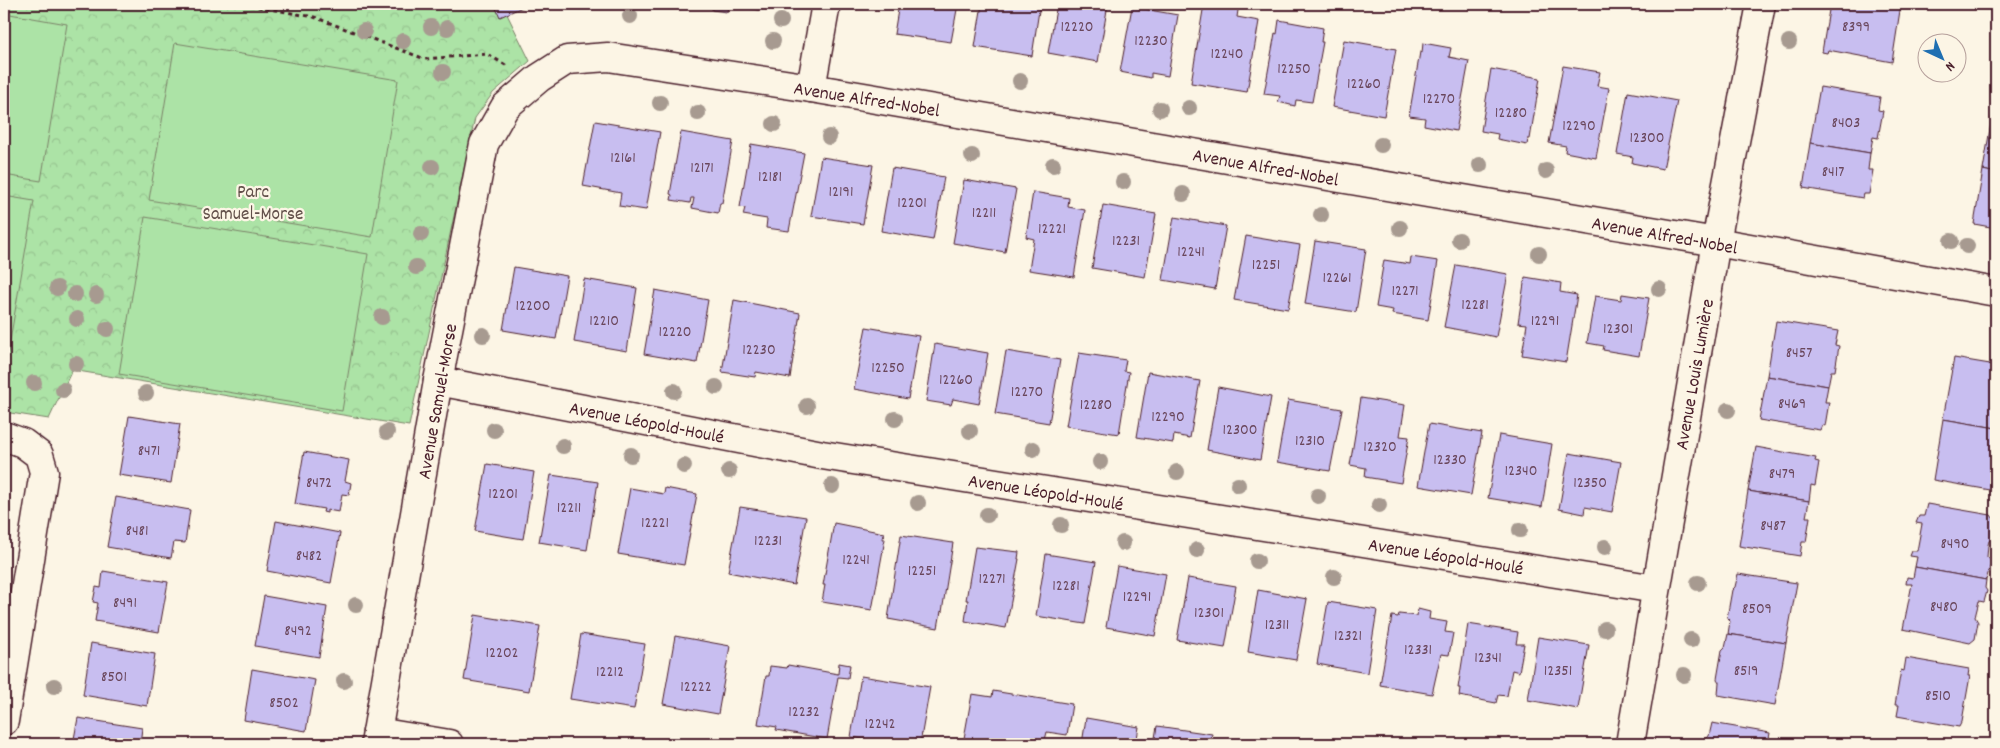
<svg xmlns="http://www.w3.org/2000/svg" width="2000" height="748" font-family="Dekko,sans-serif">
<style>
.forest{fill:url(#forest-crowns);stroke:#7b8168}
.pitch{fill:#ace3a6;stroke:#7b8168}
.building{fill:#c8bef0;stroke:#4a1f2b}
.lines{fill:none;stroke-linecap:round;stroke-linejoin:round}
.street-casing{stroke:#4a1f2b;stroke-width:31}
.path{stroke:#4a1f2b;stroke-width:3;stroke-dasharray:4 4;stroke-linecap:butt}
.street{stroke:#fcf5e5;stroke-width:28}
.tree{fill:#a79a90}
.labels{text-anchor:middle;stroke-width:4.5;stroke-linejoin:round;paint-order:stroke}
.number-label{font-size:16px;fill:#6a475c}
.street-label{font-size:19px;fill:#4a1f2b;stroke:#fcf5e5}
.park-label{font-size:19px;fill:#62504a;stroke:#fcf5e5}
</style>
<defs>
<pattern id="forest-crowns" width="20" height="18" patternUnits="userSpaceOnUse" patternTransform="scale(1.25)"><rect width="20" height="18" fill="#ace3a6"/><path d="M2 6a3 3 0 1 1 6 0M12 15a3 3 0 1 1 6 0" fill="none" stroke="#96c28f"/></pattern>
</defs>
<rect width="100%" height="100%" fill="#fcf5e5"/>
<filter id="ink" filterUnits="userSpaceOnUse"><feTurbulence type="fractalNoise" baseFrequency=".02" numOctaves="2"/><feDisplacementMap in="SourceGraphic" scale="10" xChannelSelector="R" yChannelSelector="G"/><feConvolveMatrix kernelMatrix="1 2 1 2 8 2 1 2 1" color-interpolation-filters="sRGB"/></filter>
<g filter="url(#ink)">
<polygon class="forest" points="4,4 502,4 530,61 493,93 475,118 409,426 72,370 49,419 4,412"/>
<g class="pitch">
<polygon points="4,13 67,24 41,181 4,175"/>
<polygon points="175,43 398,80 372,237 149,200"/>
<polygon points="4,196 34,201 7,358 4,357"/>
<polygon points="145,217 368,254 342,411 119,374"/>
</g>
<g class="building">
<polygon points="494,4 529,4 500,17"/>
<polygon points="713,4 760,4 759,10 728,5 727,12 712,10"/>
<polygon points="899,4 958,4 951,42 894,34"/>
<polygon points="982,4 1040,4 1032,56 975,47"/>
<polygon points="1057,4 1108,4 1098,62 1048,53"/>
<polygon points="1204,4 1239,4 1237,17 1259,21 1247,92 1191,83"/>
<polygon points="1830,4 1901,4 1892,62 1828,50 1827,53 1822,52"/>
<polygon points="1132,7 1178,15 1168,76 1151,73 1151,78 1120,72"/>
<polygon points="1279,20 1323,28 1321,42 1323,42 1312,102 1296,100 1295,106 1278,102 1280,96 1264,94 1275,33 1277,34"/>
<polygon points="1344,40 1396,49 1384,116 1332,107"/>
<polygon points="1423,43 1451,48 1449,57 1469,61 1456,131 1424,125 1425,118 1409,116 1420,52 1422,53"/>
<polygon points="1563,66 1600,72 1597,86 1609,88 1596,158 1565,152 1566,146 1549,143"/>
<polygon points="1491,69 1540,78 1530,139 1528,139 1527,145 1497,139 1498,134 1481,131"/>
<polygon points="1820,87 1880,97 1878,110 1883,111 1878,138 1873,137 1870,153 1810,143"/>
<polygon points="1628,92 1677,101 1663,169 1632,163 1633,157 1617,154"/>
<polygon points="1992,117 1996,118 1996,173 1983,170"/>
<polygon points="595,121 660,132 646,210 619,206 621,193 583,186"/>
<polygon points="681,132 733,141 722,203 720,203 718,213 692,208 694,198 691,198 690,203 671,200 672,195 670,194"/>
<polygon points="1810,143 1870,153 1868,170 1873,170 1869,194 1864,194 1863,198 1803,188"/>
<polygon points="751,144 804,153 789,231 766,228 767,219 743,215 745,208 740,207"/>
<polygon points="821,157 873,165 863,224 811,216"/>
<polygon points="892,168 944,177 933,240 881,231"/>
<polygon points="1983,170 1996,173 1996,228 1974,224"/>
<polygon points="964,180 1016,189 1005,252 953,243"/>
<polygon points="1033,192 1069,198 1068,207 1085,210 1074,277 1029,270 1034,239 1026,237"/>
<polygon points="1103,205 1156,214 1145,277 1092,268"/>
<polygon points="1174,217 1226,226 1215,289 1163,280"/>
<polygon points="1246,236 1300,245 1288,309 1234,300"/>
<polygon points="1315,241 1366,249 1356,312 1305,304"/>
<polygon points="1411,257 1438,261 1428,320 1392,314 1393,310 1376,307 1384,260 1410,264"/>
<polygon points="1456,265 1508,274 1496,337 1444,327"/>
<polygon points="514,267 567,276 556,339 503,330"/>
<polygon points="1525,277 1561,283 1560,292 1577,295 1566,362 1522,355 1527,324 1518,323"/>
<polygon points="584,279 637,288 627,351 574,342"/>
<polygon points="655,290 708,300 697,363 644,354"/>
<polygon points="1622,294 1649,298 1639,356 1603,350 1604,346 1587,343 1595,296 1621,300"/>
<polygon points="734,300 800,313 790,378 756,372 755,377 722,372"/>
<polygon points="1776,321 1838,331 1835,345 1839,346 1835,371 1831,371 1828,386 1767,376"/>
<polygon points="866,327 919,336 908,399 854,389"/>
<polygon points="935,344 988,353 979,404 953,399 951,405 926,401"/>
<polygon points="1006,351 1060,360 1049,423 995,414"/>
<polygon points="1079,353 1126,360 1124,371 1129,372 1119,434 1066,426"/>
<polygon points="1954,358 1996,365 1996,428 1943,419"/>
<polygon points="1148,372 1200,381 1190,438 1174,435 1173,443 1137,437"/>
<polygon points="1767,376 1828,386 1825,402 1829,402 1825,426 1822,425 1820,430 1759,420"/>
<polygon points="1218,387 1271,397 1260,460 1207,450"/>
<polygon points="1361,398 1405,405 1400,436 1409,437 1401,483 1365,477 1366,468 1350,465"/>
<polygon points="1288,400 1342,409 1330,471 1277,462"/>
<polygon points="129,416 180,424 171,483 119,475"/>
<polygon points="1943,419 1996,428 1996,491 1933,480"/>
<polygon points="1429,424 1482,433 1471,495 1418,486"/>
<polygon points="1499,435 1552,444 1542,507 1488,498"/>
<polygon points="1756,447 1816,458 1815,461 1819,462 1815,486 1811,485 1809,501 1748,491"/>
<polygon points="304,452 349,460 345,481 351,483 349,495 342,494 339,512 327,510 327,513 323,512 324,509 295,504"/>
<polygon points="1569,453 1621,462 1612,512 1585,507 1584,514 1559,509"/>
<polygon points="487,464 534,472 523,539 475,531"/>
<polygon points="551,475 598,482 587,550 539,542"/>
<polygon points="630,488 664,494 665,488 697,494 684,565 618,554"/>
<polygon points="1748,491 1809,501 1806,517 1810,517 1806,542 1802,542 1800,556 1739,546"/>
<polygon points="116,497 190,510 185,543 174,542 171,558 107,547"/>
<polygon points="1927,504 1991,515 1996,522 1996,537 1989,541 1988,545 1987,557 1992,561 1986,580 1915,567 1917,557 1910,556 1912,551 1917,551 1922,524 1916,523 1919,516 1924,516"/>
<polygon points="740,507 806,517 794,585 728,572"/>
<polygon points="276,521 340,533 331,583 267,571"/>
<polygon points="834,523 884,533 883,539 885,539 872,610 822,602 825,585 823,585"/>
<polygon points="901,535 953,543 942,612 941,611 938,628 888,619"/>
<polygon points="975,547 1019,552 1018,559 1019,559 1006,628 965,621 968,600 966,600"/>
<polygon points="1046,554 1096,562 1085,624 1036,616"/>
<polygon points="1117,566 1166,574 1155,636 1106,627"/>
<polygon points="1915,567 1986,580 1985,588 1987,591 1984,602 1979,601 1975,617 1978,622 1975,639 1970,643 1903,629 1912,584 1906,584 1907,577 1913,578"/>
<polygon points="103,571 168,582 159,632 95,621 98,603 93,602 96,587 101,588"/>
<polygon points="1738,574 1797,583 1786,643 1728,634 1730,621 1727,618 1732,590 1735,587"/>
<polygon points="1188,578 1236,586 1225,648 1177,640"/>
<polygon points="1258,590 1307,599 1296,660 1248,652"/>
<polygon points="264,596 327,607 319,657 255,646"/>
<polygon points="1328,602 1377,610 1367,673 1317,664"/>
<polygon points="1418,609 1430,612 1429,619 1447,622 1445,632 1453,633 1449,655 1441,654 1432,694 1380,685 1392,616 1398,617 1399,614 1417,616"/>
<polygon points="475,615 540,626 529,691 464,680"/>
<polygon points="1468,624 1518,632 1516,644 1524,644 1519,672 1512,670 1507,696 1498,695 1496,703 1459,696 1460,688 1458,688"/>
<polygon points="581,634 645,644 634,709 570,699"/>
<polygon points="1728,634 1786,643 1775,705 1718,695 1719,682 1717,679 1722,650 1725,647"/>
<polygon points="675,636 730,646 718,714 663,704"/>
<polygon points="1538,637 1589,645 1578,709 1528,700"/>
<polygon points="91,643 155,654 147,706 83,695"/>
<polygon points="1906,658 1969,669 1968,676 1970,676 1962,721 1959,727 1897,716 1899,705 1895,705 1901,670 1904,671"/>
<polygon points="839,663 850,665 848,678 838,677 827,739 776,730 777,727 758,724 766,676 769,676 770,666 787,668 788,665 838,674"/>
<polygon points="252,669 315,680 306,731 244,720"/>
<polygon points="861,676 930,687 920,744 868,744 869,740 851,737"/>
<polygon points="993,691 1072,704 1067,735 1047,732 1044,744 963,744 972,694 992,697"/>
<polygon points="78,718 142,728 140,744 73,744"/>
<polygon points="1086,718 1139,727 1136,744 1082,744"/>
<polygon points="1712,723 1770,733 1768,744 1705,744 1706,738 1709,736"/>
<polygon points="1157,726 1212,734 1210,744 1154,744"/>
</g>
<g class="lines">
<defs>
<g id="street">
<polyline points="811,88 826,4"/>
<polyline points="438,381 822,455 1656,589"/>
<polyline points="4,436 23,443 39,455 44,472 4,721"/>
<polyline points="377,732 449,744"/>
<polyline points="375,744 438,381 484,144 505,107 539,78 567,60 608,57 811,88 1716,242 1996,292"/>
<polyline points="1630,744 1716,242 1761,4"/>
</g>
</defs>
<use href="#street" class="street-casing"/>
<polyline class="path" points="242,4 314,17 425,59 487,54 509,67"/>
<use href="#street" class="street"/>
</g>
<g class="tree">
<circle cx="630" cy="16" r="8"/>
<circle cx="781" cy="21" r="8"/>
<circle cx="431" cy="27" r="8"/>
<circle cx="447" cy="28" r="8"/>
<circle cx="364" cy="31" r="8"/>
<circle cx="403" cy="41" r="8"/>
<circle cx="773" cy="41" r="8"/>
<circle cx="1789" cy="42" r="8"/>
<circle cx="443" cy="72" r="8"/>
<circle cx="1020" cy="81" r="8"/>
<circle cx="660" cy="103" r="8"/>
<circle cx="1189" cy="108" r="8"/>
<circle cx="1160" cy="109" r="8"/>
<circle cx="698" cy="113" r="8"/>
<circle cx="774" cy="124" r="8"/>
<circle cx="829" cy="137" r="8"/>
<circle cx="1381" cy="145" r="8"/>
<circle cx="972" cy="156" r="8"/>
<circle cx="1053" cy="165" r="8"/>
<circle cx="1480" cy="165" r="8"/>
<circle cx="432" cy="167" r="8"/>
<circle cx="1546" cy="171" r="8"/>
<circle cx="1123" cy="182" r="8"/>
<circle cx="1183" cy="194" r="8"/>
<circle cx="1321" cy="215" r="8"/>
<circle cx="1400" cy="228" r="8"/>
<circle cx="421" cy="234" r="8"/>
<circle cx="1459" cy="240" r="8"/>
<circle cx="1951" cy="241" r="8"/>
<circle cx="1967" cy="246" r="8"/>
<circle cx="1539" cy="254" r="8"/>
<circle cx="416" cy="267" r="8"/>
<circle cx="57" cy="288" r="8"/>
<circle cx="1659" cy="289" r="8"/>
<circle cx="75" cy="294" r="8"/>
<circle cx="96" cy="295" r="8"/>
<circle cx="382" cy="317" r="8"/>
<circle cx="77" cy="319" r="8"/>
<circle cx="107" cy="329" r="8"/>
<circle cx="483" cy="335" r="8"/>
<circle cx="76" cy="364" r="8"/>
<circle cx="34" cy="383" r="8"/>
<circle cx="716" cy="387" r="8"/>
<circle cx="63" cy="390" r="8"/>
<circle cx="674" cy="391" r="8"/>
<circle cx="146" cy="393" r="8"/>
<circle cx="807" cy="406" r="8"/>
<circle cx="1728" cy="410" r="8"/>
<circle cx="895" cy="419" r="8"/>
<circle cx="494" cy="430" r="8"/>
<circle cx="970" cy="431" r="8"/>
<circle cx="387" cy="432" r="8"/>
<circle cx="563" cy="446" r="8"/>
<circle cx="1033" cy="449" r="8"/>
<circle cx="631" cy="455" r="8"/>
<circle cx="1100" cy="462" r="8"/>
<circle cx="684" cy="466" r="8"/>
<circle cx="729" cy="471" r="8"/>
<circle cx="1177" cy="472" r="8"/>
<circle cx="1238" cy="485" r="8"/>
<circle cx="832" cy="486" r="8"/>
<circle cx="1318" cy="496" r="8"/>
<circle cx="918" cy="503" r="8"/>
<circle cx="1379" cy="505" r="8"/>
<circle cx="987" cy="515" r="8"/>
<circle cx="1061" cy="525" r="8"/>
<circle cx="1520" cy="530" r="8"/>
<circle cx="1123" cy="543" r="8"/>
<circle cx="1605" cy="547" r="8"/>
<circle cx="1197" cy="550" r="8"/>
<circle cx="1257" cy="561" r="8"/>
<circle cx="1334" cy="577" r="8"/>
<circle cx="1698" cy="583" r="8"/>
<circle cx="356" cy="605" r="8"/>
<circle cx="1605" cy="629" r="8"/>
<circle cx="1691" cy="640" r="8"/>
<circle cx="1684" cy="675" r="8"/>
<circle cx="344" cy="681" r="8"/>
<circle cx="54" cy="686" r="8"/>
</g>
</g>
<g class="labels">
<g class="number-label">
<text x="1077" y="31">12220</text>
<text x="1856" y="31">8399</text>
<text x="1151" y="45">12230</text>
<text x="1227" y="58">12240</text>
<text x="1294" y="73">12250</text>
<text x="1364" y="88">12260</text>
<text x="1439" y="103">12270</text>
<text x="1511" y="117">12280</text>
<text x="1846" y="127">8403</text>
<text x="1579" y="130">12290</text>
<text x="1647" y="142">12300</text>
<text x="623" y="162">12161</text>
<text x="702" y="172">12171</text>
<text x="1833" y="176">8417</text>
<text x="770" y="181">12181</text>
<text x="841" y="196">12191</text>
<text x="912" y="207">12201</text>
<text x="984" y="217">12211</text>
<text x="1052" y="233">12221</text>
<text x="1126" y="245">12231</text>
<text x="1191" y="256">12241</text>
<text x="1266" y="269">12251</text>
<text x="1337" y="282">12261</text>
<text x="1405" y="295">12271</text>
<text x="1475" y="309">12281</text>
<text x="533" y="310">12200</text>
<text x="604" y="325">12210</text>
<text x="1545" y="325">12291</text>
<text x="1618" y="333">12301</text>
<text x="675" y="336">12220</text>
<text x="759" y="354">12230</text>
<text x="1799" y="357">8457</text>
<text x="888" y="372">12250</text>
<text x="956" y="384">12260</text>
<text x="1027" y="396">12270</text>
<text x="1792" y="408">8469</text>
<text x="1096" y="409">12280</text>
<text x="1168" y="421">12290</text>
<text x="1240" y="434">12300</text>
<text x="1310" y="445">12310</text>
<text x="1380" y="451">12320</text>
<text x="149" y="455">8471</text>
<text x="1450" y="464">12330</text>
<text x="1521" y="475">12340</text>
<text x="1782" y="478">8479</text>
<text x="319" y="487">8472</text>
<text x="1590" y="487">12350</text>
<text x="503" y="498">12201</text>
<text x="569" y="512">12211</text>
<text x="655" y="527">12221</text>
<text x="1773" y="530">8487</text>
<text x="137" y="535">8481</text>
<text x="768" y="545">12231</text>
<text x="1955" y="548">8490</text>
<text x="309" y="560">8482</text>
<text x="856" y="564">12241</text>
<text x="922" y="575">12251</text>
<text x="992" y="583">12271</text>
<text x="1066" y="590">12281</text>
<text x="1137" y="601">12291</text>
<text x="125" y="607">8491</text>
<text x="1944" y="611">8480</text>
<text x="1757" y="613">8509</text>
<text x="1209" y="617">12301</text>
<text x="1277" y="629">12311</text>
<text x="298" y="635">8492</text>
<text x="1348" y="640">12321</text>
<text x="1418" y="654">12331</text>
<text x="502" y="657">12202</text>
<text x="1488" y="662">12341</text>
<text x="1558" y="675">12351</text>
<text x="1746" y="675">8519</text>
<text x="610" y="676">12212</text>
<text x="114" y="681">8501</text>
<text x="696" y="691">12222</text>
<text x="1938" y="700">8510</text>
<text x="284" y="707">8502</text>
<text x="804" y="716">12232</text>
<text x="880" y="728">12242</text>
</g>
<g class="street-label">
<text transform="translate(867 98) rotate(9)" y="7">Avenue Alfred-Nobel</text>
<text transform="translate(1266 166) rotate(10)" y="7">Avenue Alfred-Nobel</text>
<text transform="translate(1665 234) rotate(10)" y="7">Avenue Alfred-Nobel</text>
<text transform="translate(1693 374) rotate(-80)" y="7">Avenue Louis Lumière</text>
<text transform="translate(436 401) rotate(-80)" y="7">Avenue Samuel-Morse</text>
<text transform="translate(647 421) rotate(11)" y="7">Avenue Léopold-Houlé</text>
<text transform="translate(1046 491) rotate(9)" y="7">Avenue Léopold-Houlé</text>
<text transform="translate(1446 555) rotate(9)" y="7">Avenue Léopold-Houlé</text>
</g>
<g class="park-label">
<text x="253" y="197">Parc<tspan x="253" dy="22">Samuel-Morse</tspan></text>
</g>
</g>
<rect width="2000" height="748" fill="none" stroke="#fcf5e5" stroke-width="20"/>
<rect x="10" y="10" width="1980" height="728" fill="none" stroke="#4a1f2b" stroke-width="2" filter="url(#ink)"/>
<g transform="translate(1942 58) rotate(136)"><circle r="24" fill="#fcf5e5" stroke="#b59f9b"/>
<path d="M0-4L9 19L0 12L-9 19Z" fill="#1f6fb2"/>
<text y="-8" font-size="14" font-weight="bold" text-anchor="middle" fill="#4a1f2b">N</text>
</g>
</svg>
